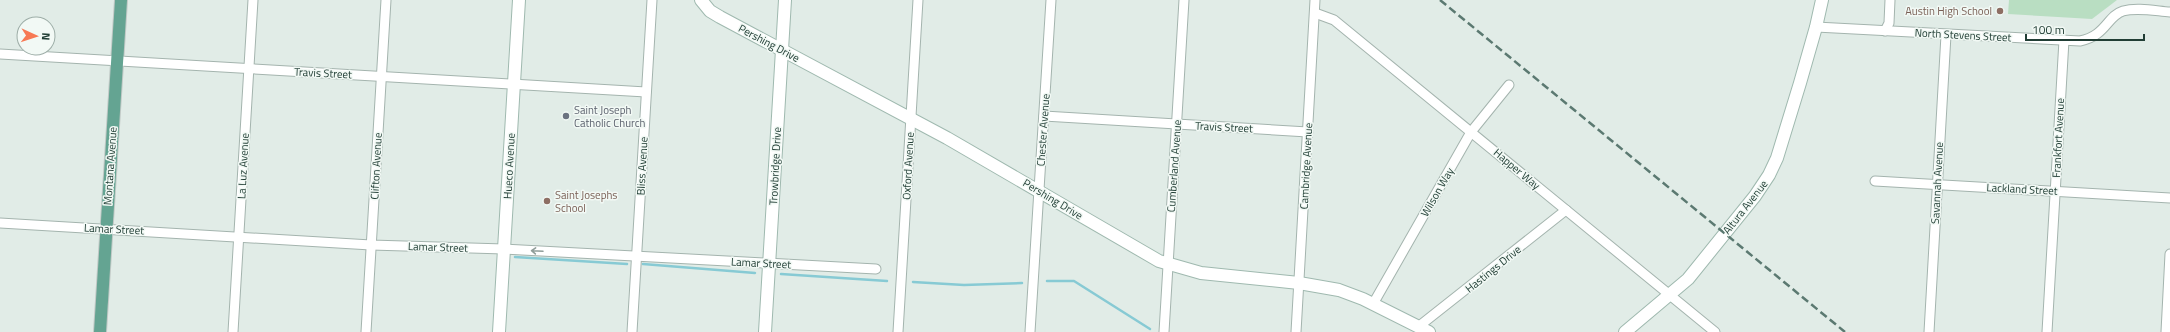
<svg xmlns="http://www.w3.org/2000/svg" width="2170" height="332" font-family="'Titillium Web',sans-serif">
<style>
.pitch{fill:#b9dec2}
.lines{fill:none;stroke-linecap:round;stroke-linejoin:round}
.stream{stroke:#87cad4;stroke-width:2.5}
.street-casing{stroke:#a4b4ae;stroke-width:11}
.secondary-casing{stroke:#9fb9af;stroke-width:14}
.primary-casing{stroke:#c1c9c6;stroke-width:14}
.street{stroke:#fff;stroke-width:9}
.secondary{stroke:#fff;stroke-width:12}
.primary{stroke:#64a492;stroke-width:12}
.rail{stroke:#5b7971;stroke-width:2.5;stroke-dasharray:8 4;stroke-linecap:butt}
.oneway{stroke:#909e9a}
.education-dot{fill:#8d6e63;stroke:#f2f9f5;stroke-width:1.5}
.worship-dot{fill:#6b7280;stroke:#f2f9f5;stroke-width:1.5}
.labels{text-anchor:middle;stroke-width:3;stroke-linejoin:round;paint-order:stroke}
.education-label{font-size:11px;fill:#785e54;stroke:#f2f9f5;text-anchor:end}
.street-label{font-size:11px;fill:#213e35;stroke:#f2f9f5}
.worship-label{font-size:11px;fill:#5b616d;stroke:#f2f9f5;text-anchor:start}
</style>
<rect width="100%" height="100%" fill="#e1ece7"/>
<polygon class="pitch" points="2009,0 2117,0 2092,19 2008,14"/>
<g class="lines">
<g class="stream">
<polyline points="515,257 627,264"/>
<polyline points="643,264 755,273"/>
<polyline points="781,274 887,281"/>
<polyline points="1047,281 1074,281 1150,329"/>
<polyline points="913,282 964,285 1022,283"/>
</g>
<defs>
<g id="street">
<polyline points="1315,13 1334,20 1715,332"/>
<path d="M1816 27 2080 41C2106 36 2107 16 2123 11 2137 7 2156 11 2170 12"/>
<polyline points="1885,31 1889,23 1890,0"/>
<polyline points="0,54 646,92"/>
<polyline points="1044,116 1308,132"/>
<polyline points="1875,181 2170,198"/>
<polyline points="0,223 371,245 504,249 876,269"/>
<polyline points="1373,304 1471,132 1509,85"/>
<polyline points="1418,327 1566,210"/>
<polyline points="233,332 253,0"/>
<polyline points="366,332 386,0"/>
<polyline points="632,332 652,0"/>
<polyline points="898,332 918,0"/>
<polyline points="1030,332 1051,0"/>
<polyline points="1164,332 1184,0"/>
<polyline points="1296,332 1315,0"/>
<polyline points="1929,332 1946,35"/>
<polyline points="2047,332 2064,40"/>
<polyline points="2166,332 2170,254"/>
</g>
<g id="secondary">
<polyline points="701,0 710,11 720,17 947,138 1159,261 1201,273 1299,283 1339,290 1363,299 1429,332"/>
<polyline points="499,332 519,0"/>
<polyline points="765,332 785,0"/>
<polyline points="1625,332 1688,279 1755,196 1769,175 1777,158 1800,83 1816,27 1822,0"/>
</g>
<polyline id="primary" points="100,332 121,0"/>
</defs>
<use href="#street" class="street-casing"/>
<use href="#secondary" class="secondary-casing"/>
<use href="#primary" class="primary-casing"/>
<use href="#street" class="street"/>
<use href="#secondary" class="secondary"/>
<use href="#primary" class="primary"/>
<polyline class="rail" points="1440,0 1845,332"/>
</g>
<defs><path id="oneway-shaft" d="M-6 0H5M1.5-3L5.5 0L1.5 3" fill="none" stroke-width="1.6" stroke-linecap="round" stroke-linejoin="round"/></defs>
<use class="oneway" href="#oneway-shaft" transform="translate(537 251) rotate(-177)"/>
<g class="education-dot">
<circle cx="2000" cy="11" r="4"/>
<circle cx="547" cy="201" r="4"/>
</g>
<circle class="worship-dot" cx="566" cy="116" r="4"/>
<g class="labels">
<g class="education-label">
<text x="1992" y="15">Austin High School</text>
<text x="555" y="199" text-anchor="start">Saint Josephs<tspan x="555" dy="13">School</tspan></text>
</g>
<g class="street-label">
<text transform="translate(1963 35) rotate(3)" y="4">North Stevens Street</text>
<text transform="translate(769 43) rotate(28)" y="4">Pershing Drive</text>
<text transform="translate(323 73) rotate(3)" y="4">Travis Street</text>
<text transform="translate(1224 127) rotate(3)" y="4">Travis Street</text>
<text transform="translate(1043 130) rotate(-86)" y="4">Chester Avenue</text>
<text transform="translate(2058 138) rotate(-87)" y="4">Frankfort Avenue</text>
<text transform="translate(110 166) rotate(-86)" y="4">Montana Avenue</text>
<text transform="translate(243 166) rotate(-87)" y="4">La Luz Avenue</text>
<text transform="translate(376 166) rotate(-87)" y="4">Clifton Avenue</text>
<text transform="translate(509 166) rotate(-87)" y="4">Hueco Avenue</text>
<text transform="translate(642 166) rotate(-87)" y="4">Bliss Avenue</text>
<text transform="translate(775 166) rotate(-87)" y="4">Trowbridge Drive</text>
<text transform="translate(908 166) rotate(-87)" y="4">Oxford Avenue</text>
<text transform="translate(1174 166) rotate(-86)" y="4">Cumberland Avenue</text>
<text transform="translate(1306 166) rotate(-87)" y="4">Cambridge Avenue</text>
<text transform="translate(1517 169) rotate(40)" y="4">Happer Way</text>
<text transform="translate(1937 183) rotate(-87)" y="4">Savannah Avenue</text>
<text transform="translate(2022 189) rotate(3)" y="4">Lackland Street</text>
<text transform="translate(1437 192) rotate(-60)" y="4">Wilson Way</text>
<text transform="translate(1053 199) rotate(31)" y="4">Pershing Drive</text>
<text transform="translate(1745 207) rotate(-52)" y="4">Altura Avenue</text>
<text transform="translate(114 229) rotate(3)" y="4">Lamar Street</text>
<text transform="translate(438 247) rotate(2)" y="4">Lamar Street</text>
<text transform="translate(761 263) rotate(3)" y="4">Lamar Street</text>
<text transform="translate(1493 269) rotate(-39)" y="4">Hastings Drive</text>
</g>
<g class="worship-label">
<text x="574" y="114">Saint Joseph<tspan x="574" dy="13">Catholic Church</tspan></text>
</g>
</g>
<g transform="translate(36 36) rotate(93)"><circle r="19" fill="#f2f9f5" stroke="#9eaea8"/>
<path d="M0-3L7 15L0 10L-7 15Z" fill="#f77954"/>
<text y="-6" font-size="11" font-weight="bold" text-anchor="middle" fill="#213e35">N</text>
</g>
<path d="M2026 34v6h118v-6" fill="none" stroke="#213e35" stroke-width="2"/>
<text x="2032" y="34" font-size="12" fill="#213e35" stroke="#f2f9f5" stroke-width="3" paint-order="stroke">100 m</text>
</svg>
